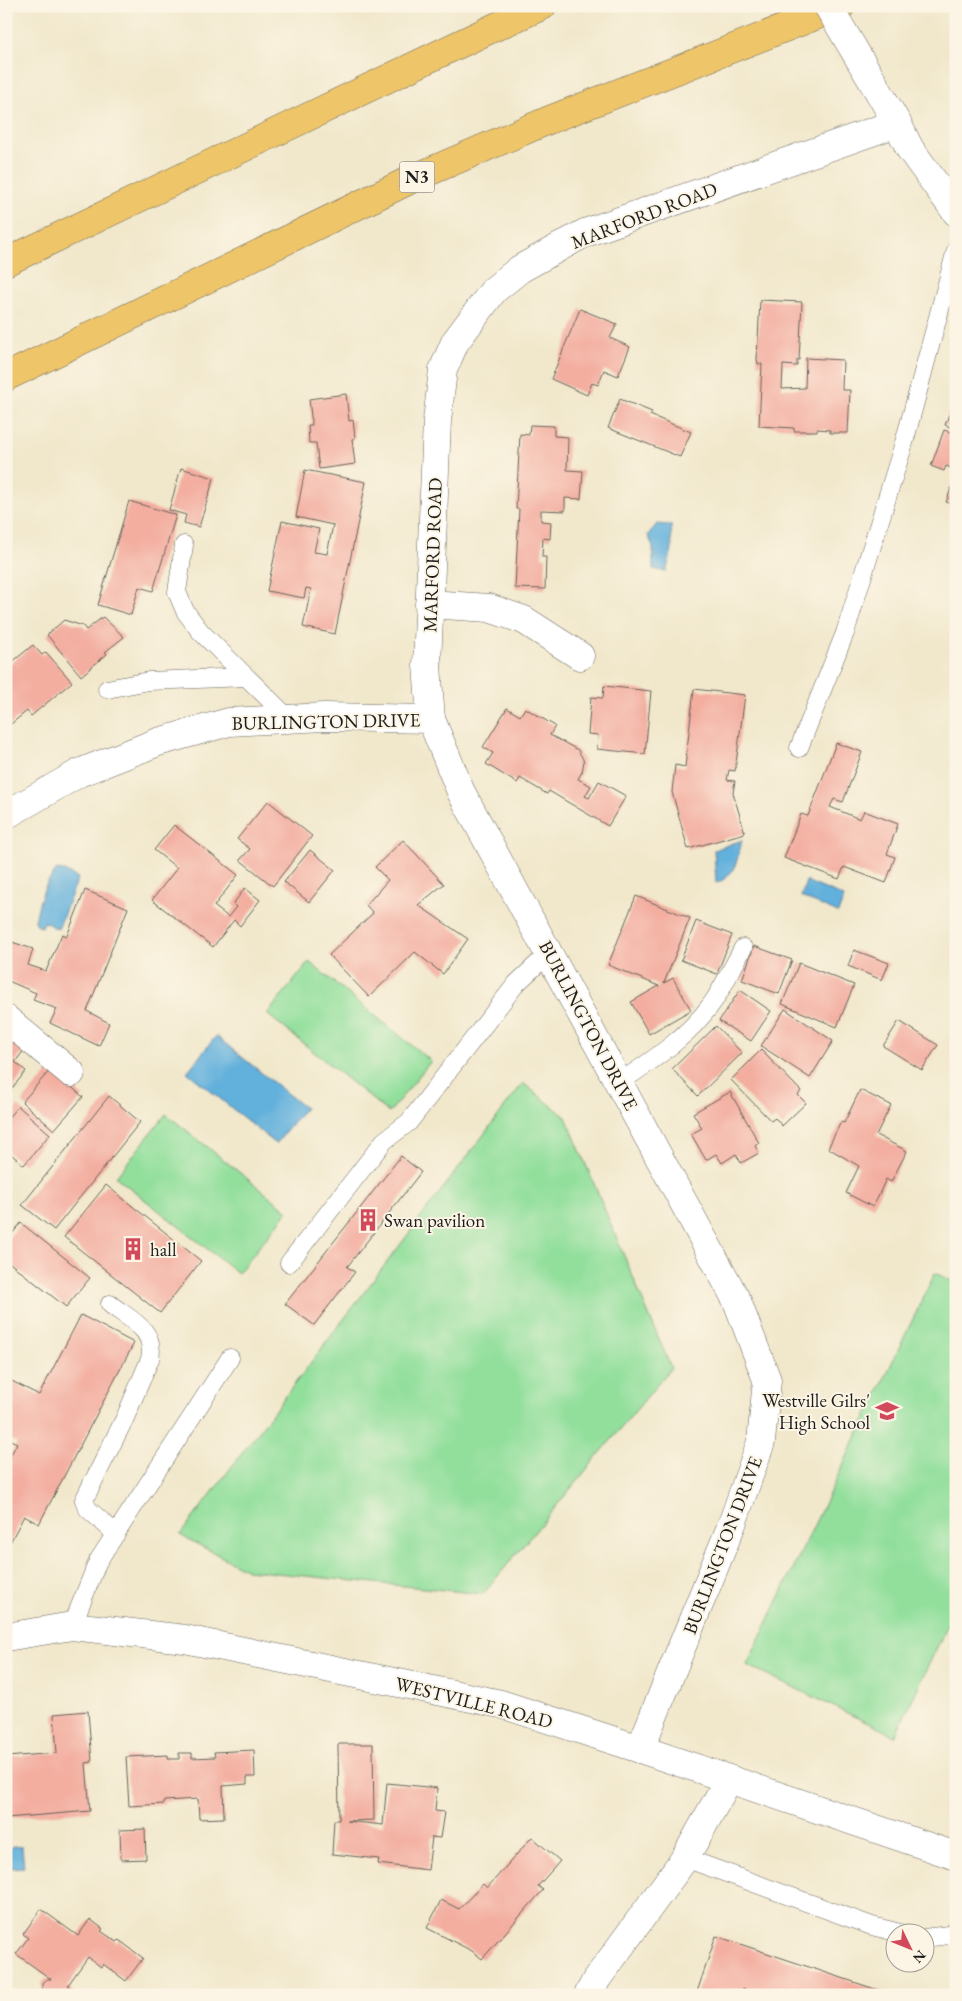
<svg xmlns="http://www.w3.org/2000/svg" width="962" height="2001" font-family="'EB Garamond',serif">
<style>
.green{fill:#92df9c;stroke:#577e5c}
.water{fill:#62b0dc;stroke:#3f667c}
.building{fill:#f3aea0}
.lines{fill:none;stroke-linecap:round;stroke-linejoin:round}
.service-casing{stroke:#67635a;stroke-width:19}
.minor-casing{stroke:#67635a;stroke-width:29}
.tertiary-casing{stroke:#67635a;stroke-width:29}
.motorway-casing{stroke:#67635a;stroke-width:29}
.service{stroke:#fff;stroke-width:18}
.minor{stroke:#fff;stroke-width:28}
.tertiary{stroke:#fff;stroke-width:28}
.motorway{stroke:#eec569;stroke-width:28}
.minor-bridge-casing{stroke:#67635a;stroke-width:29;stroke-linecap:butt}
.minor-bridge{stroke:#fff;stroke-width:28}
.labels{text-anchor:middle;stroke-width:4;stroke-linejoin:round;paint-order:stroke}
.shield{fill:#fcf5e5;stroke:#5f5d58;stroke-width:1}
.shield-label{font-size:18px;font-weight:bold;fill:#1c1c1c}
.street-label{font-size:19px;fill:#1c1c1c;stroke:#fcf5e5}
.poi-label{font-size:19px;fill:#1c1c1c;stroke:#fcf5e5;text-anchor:start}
</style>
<rect width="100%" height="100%" fill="#fcf5e5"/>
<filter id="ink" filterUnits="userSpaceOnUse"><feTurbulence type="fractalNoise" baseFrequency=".02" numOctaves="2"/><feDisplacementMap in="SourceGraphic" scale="10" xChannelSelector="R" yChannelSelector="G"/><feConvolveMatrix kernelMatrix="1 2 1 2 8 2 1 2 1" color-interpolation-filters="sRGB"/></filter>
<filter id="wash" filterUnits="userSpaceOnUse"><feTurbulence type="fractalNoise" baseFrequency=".0096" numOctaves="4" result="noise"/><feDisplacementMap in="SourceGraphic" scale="20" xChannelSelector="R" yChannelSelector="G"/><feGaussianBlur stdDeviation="1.12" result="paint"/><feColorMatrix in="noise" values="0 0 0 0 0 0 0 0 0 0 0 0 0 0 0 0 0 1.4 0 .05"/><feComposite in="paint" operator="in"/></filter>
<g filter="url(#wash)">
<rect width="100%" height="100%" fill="#f1e8cc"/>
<g class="green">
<polygon points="309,962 431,1061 389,1113 267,1014"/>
<polygon points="523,1083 566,1117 671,1368 483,1594 247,1570 180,1535"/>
<polygon points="166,1114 288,1211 238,1273 116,1177"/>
<polygon points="935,1273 956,1283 956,1607 895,1736 747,1665"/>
</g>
<g class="water">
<polygon points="657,524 671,525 672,550 666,572 653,569 653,547 648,535"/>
<path d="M742 840C738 858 735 877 716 883L714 850Z"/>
<path d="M57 870 64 871 78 878 58 929 44 922 42 927 38 926 35 921C39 901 43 885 57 870Z"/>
<polygon points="806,881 844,897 838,913 801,897"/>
<polygon points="216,1036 305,1108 276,1144 187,1072"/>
<polygon points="13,1846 22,1847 24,1867 11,1868 6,1867 6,1853"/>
</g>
<g id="blocks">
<g class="building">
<polygon points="760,300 802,302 799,360 797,360 797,366 783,365 782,389 805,388 806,358 843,360 842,390 850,390 848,433 830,433 830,430 817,429 817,431 794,431 794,428 759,426 762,364 758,364 757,359"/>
<polygon points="580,309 617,324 610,338 630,347 618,376 604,370 598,385 592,383 587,395 551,379"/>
<polygon points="346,394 349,421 353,420 355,438 352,439 355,464 319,469 316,443 309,443 308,425 312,425 309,399"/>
<polygon points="956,397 956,429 945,425"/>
<polygon points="620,399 652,412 650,415 691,432 680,457 608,428"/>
<polygon points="530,425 554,426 554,436 568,437 567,470 583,471 581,499 565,498 565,511 541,510 541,521 551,522 550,539 543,538 542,557 546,557 545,589 515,588 519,509 516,509 520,434 529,435"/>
<polygon points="944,430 956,434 956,470 946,466 944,471 931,466"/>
<polygon points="181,468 214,478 199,527 184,523 186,515 169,510"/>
<polygon points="305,470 366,482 335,634 303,627 311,589 306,588 304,598 267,591 282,521 319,529 314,552 327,554 333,525 296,517"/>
<polygon points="956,475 956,506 946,502"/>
<polygon points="129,501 176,515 153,591 139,587 131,615 98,605"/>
<polygon points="103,617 124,637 105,652 107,654 81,676 47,635 64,620 83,626 86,630"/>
<polygon points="33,645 42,655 46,652 72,682 31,716 27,711 6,728 6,667"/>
<polygon points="604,686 651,691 645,754 597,749 598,735 588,734 591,697 603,698"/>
<polygon points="694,689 745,695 735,771 729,770 727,780 735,781 733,793 745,833 688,849 672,792 675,765 685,767"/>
<polygon points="507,708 520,716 525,708 555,726 550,735 578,750 584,761 582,772 578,779 591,786 585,796 589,798 599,781 626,796 608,826 549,791 547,794 520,778 517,783 486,764 493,753 483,747"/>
<polygon points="836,743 862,752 843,802 834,799 830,807 860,819 864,811 898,824 887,854 895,857 886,883 844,867 839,879 784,858 801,814 808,816"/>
<polygon points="268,801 312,836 273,886 240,860 250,849 237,839"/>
<polygon points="174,825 238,875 214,906 228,917 236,907 233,904 245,888 260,900 240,926 234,920 213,947 152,900 177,868 154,850"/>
<polygon points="403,840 444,884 418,905 468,939 443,974 415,952 369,997 329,955 373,913 366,905 388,880 375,867"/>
<polygon points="310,850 335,870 309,902 284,882"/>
<polygon points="85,890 128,908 87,1011 109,1023 99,1046 50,1023 57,1009 33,1000 36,993 6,980 6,940 33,949 28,965 46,971 62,934 67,936"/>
<polygon points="636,896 690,918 664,983 673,978 691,1010 649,1034 631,1002 659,986 608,965"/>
<polygon points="696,921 732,935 717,974 681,960"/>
<polygon points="754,946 792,960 779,994 742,980"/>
<polygon points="854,950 889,963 882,980 848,966"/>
<polygon points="799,963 854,985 837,1027 782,1004"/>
<polygon points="740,990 771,1011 751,1041 719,1021"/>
<polygon points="785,1009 833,1041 810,1078 761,1046"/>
<polygon points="899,1021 938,1045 922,1070 883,1046"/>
<polygon points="716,1026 742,1053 698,1096 672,1069"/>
<polygon points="6,1035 25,1049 15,1062 26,1071 9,1092 6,1089"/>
<polygon points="761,1050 801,1091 798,1095 806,1103 782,1126 775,1118 771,1121 731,1080"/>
<polygon points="51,1069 83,1097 54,1130 22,1102"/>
<polygon points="860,1090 891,1105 876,1135 907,1151 891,1182 886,1179 873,1207 846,1193 859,1166 828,1148 841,1122 844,1123"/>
<polygon points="730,1092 759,1143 755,1146 759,1153 741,1163 736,1154 722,1163 716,1154 706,1160 691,1134 702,1128 693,1113"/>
<polygon points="109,1096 140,1122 54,1230 22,1205"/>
<polygon points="18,1106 50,1134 24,1165 6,1150 6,1120"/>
<polygon points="401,1156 421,1172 347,1267 355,1272 314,1325 285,1304"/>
<polygon points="106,1185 201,1261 160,1313 64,1237"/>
<polygon points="21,1223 90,1278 66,1307 6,1260 6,1241"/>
<polygon points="81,1315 134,1343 39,1524 24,1516 6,1550 6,1464 17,1443 6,1438 6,1378 39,1395"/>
<polygon points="88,1711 92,1762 86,1763 90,1811 6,1818 6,1757 57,1753 54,1714"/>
<polygon points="338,1744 373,1744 374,1820 347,1821 383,1825 387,1783 437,1788 435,1811 444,1812 440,1838 432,1837 428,1870 378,1864 379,1859 332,1854 334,1820 339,1820"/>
<polygon points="254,1750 255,1777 247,1777 247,1784 223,1786 224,1818 199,1819 198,1799 164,1801 164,1804 129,1806 126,1757 168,1755 168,1759 179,1759 179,1753 192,1753 192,1758 215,1757 214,1752"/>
<polygon points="145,1829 146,1859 121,1860 120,1830"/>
<polygon points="532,1837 560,1861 538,1886 543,1890 482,1959 472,1951 427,1928 441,1900 459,1909 483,1884 487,1888"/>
<polygon points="41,1909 78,1936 90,1919 103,1929 101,1931 117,1942 119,1940 143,1958 126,1981 103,1964 101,1967 88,1957 68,1985 75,1995 47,1995 42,1989 42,1983 46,1979 51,1979 16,1954 28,1938 23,1934"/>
<polygon points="716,1936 890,1994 890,1995 759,1995 742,1989 740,1995 696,1995"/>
</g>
</g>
</g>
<g filter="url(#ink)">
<use href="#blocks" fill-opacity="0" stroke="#67635a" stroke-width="1"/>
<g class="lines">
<defs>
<g id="service">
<polyline points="184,545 177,592 185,611 200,631 289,719"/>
<polyline points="107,689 149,681 246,677"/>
<polyline points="799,748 845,633 904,443 956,250"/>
<path d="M619 1083C654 1059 691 1035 715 999 725 983 734 965 743 948"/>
<polyline points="289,1263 384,1141 409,1122 516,984 550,952"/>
<path d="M110 1304C130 1320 156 1329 150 1359L125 1418 84 1500 88 1509 116 1534"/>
<polyline points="72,1626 98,1561 230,1358"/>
<polyline points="685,1858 872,1926 904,1934"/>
<polyline points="924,1938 949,1935 956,1930"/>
</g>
<g id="minor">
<polyline points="897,123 910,149 956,212"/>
<polyline points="429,604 489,608 524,620 580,656"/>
<polyline points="6,815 79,773 158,742 229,722 324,717 431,719"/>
<polyline points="6,1019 71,1073"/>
<polyline points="640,1749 732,1524 761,1442 767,1380 737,1301 461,792 431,719 427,665 437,421 443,370 455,342 494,290 520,269 585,233 897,123 873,82"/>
<polyline points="588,1995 596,1980 685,1858 729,1779"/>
</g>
<polyline id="tertiary" points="6,1637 72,1626 185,1639 501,1704 640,1749 956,1856"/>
<g id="motorway">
<polyline points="6,262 493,28 542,6"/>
<polyline points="6,377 412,179 549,120 841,6"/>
</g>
</defs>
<use href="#service" class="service-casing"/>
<use href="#minor" class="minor-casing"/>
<use href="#tertiary" class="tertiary-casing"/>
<use href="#motorway" class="motorway-casing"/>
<use href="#service" class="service"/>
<use href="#minor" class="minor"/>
<use href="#tertiary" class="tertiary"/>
<use href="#motorway" class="motorway"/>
<defs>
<polyline id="minor-bridge" points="828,6 873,82"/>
</defs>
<use href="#minor-bridge" class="minor-bridge-casing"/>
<use href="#minor-bridge" class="minor-bridge"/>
</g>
</g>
<defs>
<symbol id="building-bare" viewBox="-9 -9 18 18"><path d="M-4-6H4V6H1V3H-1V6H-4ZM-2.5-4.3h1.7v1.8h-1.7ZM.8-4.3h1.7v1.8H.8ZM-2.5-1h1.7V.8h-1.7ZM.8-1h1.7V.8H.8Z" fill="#d1495b" stroke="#fcf5e5" stroke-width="2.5" paint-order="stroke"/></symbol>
<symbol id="school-bare" viewBox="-9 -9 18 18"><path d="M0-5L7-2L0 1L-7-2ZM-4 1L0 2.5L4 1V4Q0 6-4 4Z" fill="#d1495b" stroke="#fcf5e5" stroke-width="2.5" paint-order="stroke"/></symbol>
</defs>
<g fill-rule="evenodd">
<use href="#building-bare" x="352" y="1204" width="32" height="32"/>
<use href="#building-bare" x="117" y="1233" width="32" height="32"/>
<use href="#school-bare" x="871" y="1395" width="32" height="32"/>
</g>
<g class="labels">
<rect class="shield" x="399.5" y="161.5" width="35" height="31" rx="4"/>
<g class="shield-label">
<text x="417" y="183">N3</text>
</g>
<g class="street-label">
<text transform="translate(644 215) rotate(-21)" y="7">MARFORD ROAD</text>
<text transform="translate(432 555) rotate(-88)" y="7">MARFORD ROAD</text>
<text transform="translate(326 721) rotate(-1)" y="7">BURLINGTON DRIVE</text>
<text transform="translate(589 1025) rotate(62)" y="7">BURLINGTON DRIVE</text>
<text transform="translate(722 1545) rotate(-69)" y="7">BURLINGTON DRIVE</text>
<text transform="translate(474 1702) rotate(14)" y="7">WESTVILLE ROAD</text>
</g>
<g class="poi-label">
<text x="384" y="1227">Swan pavilion</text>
<text x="150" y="1256">hall</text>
<text x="870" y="1407" text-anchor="end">Westville Gilrs'<tspan x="870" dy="22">High School</tspan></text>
</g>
</g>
<rect width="962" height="2001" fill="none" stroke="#fcf5e5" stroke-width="25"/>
<g transform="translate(910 1948) rotate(133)"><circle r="24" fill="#fcf5e5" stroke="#a29e95"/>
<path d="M0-4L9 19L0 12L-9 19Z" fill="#d1495b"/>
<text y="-8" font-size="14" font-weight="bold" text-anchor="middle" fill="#1c1c1c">N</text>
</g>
</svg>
